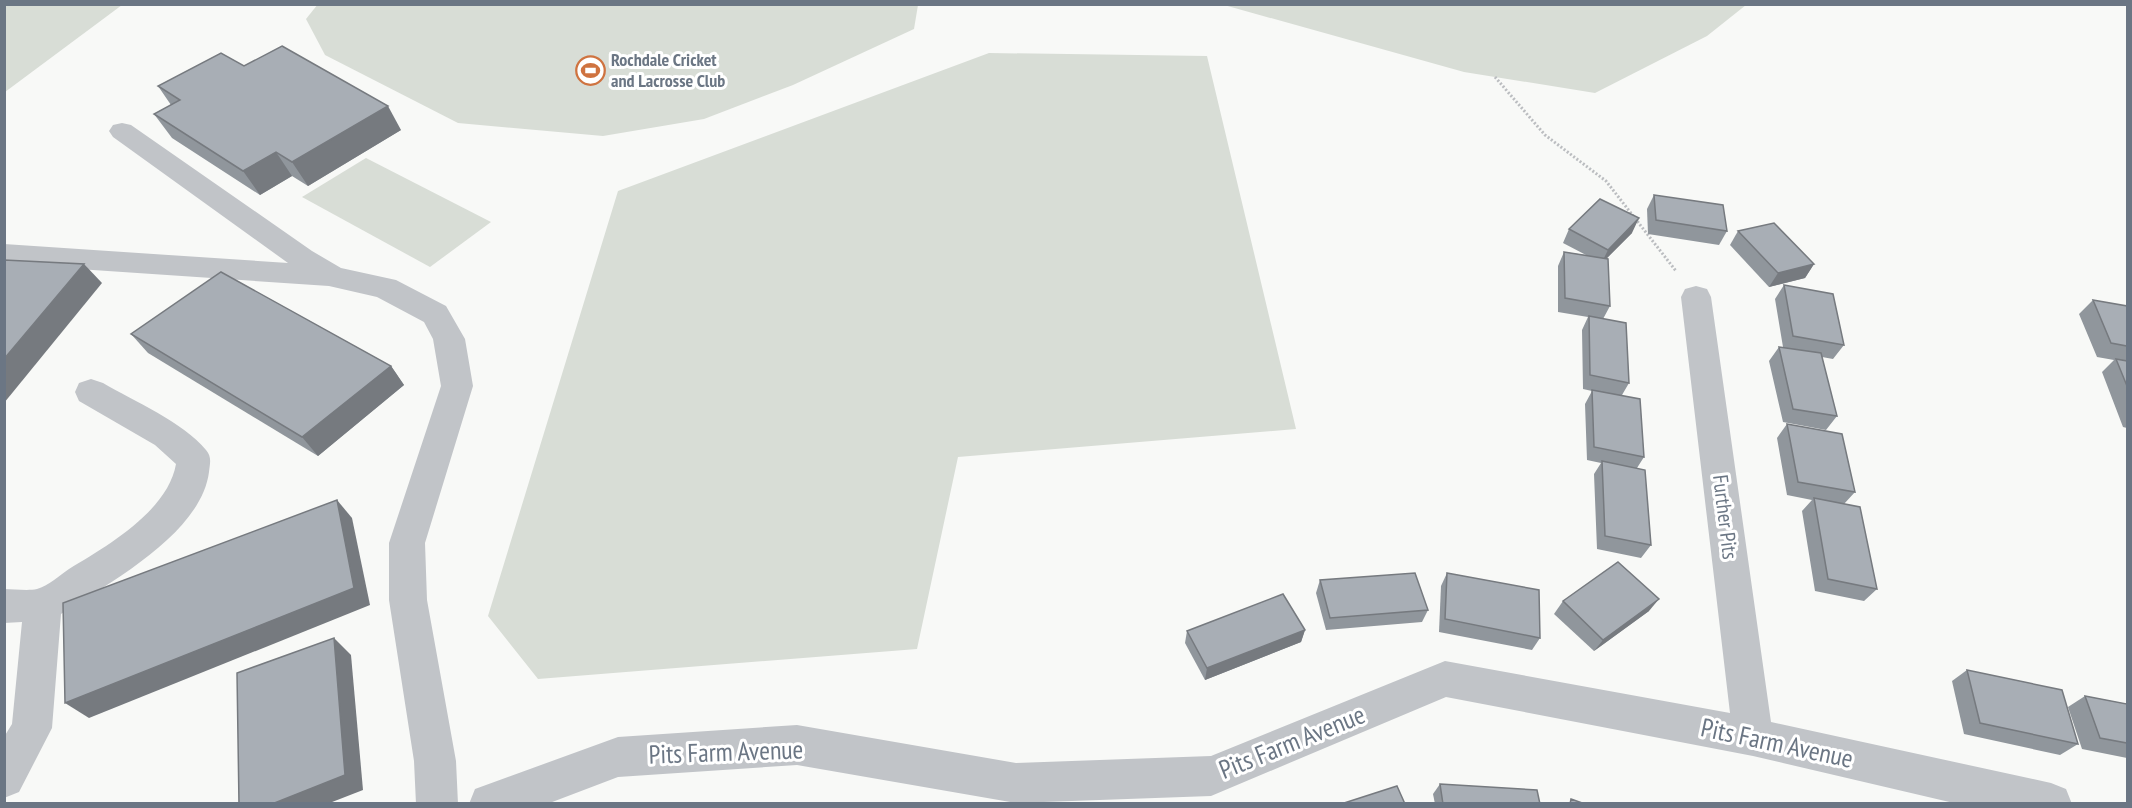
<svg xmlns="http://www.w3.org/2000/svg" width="2132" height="808" font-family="'PT Sans Narrow',sans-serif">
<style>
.green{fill:#d8ddd6}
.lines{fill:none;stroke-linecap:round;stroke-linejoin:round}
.path{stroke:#bbbdc0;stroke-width:3;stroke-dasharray:2 2;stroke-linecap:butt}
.minor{fill:#c1c4c8;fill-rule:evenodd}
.wall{fill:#90969c}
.shaded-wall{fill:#767a7f}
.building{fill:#a8aeb5;stroke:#767a7f;stroke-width:1.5}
.labels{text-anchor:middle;stroke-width:6;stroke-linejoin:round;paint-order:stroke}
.far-poi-label{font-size:18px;font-weight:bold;fill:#6b7684;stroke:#fff;text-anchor:start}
.street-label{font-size:21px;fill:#6b7684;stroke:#fff}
.near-street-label{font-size:26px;fill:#6b7684;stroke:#fff}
</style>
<rect width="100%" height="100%" fill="#f8f9f7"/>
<g class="green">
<polygon points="5,4 122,4 122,5 5,92"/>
<polygon points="318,4 918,4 918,5 914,29 793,85 704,119 603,136 458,123 325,55 306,19"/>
<polygon points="1224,5 1746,5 1707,36 1595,93 1464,72"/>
<polygon points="989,53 1207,56 1296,429 958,457 917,649 538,679 488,616 618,191"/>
<polygon points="366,158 491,222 430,267 302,197"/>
</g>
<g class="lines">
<polyline class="path" points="1495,77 1545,135 1606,181 1676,271"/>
<g class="minor">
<polygon points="122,123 131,125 312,251 341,268 396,280 446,306 465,339 473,386 425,543 427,600 456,761 458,804 416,804 414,761 389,600 389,543 441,386 433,339 424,322 377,297 329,286 4,264 4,244 288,263 113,137 109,131 113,125"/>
<polygon points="1696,286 1707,289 1711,297 1771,722 2051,783 2066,789 2072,804 1958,804 1753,756 1446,697 1211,796 1016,803 797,765 618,777 547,804 469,804 475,789 618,737 797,725 1016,763 1211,756 1445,661 1730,713 1681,297 1685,289"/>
<path d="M91 379 103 383C134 401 183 422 206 450 212 457 210 463 209 472 201 534 109 583 61 614L52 728 19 792 4 798V737L12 724 22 622 4 623V589C14 589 28 591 37 589 48 586 60 575 69 569 107 546 168 511 176 464L155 445 79 401 75 392 79 383Z"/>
</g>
</g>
<g class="wall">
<polygon points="244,66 401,130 308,186 292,176 260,195 172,138 154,114 171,105 158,86"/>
<polygon points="1654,195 1727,231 1719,245 1648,234 1647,209"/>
<polygon points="1569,229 1632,233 1606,259 1610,306 1603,319 1629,383 1622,395 1644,457 1637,468 1651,545 1641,558 1597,549 1594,474 1601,463 1587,460 1585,404 1592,391 1583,389 1582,330 1588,317 1558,312 1558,266 1564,252 1586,255 1563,243"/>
<polygon points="1738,231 1814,264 1805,278 1769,287 1730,245"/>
<polygon points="1784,285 1844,345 1833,359 1822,357 1837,416 1826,430 1783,422 1769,361 1779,347 1783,347 1775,299"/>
<polygon points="2093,300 2127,306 2127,428 2123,427 2102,372 2114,360 2097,357 2079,314"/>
<polygon points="131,334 391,366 404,385 318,456 148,353"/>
<polygon points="1787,424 1855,492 1844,504 1877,589 1864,601 1815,591 1802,511 1812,500 1787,495 1777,438"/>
<polygon points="1447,573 1540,638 1532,650 1439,632 1441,586"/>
<polygon points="1320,580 1428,610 1422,622 1326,630 1316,593"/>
<polygon points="1563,601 1649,611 1594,651 1554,614"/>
<polygon points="1305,630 1301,642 1205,680 1185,643 1187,631"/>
<polygon points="1967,670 2078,744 2060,755 1964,734 1952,681"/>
<polygon points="2085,696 2127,704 2127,758 2082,749 2068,707"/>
<polygon points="1440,784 1540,804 1435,804 1433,794"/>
</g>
<g class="shaded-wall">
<polygon points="388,106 401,130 308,186 292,162"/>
<polygon points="276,152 292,176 260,195 243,171"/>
<polygon points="1639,218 1632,233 1601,264 1608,250"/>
<polygon points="84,264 102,283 4,403 4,359"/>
<polygon points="1814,264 1805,278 1769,287 1778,273"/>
<polygon points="391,366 404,385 318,456 302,437"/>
<polygon points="337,500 352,518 370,605 89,718 65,703"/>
<polygon points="1659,599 1649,611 1594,651 1603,640"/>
<polygon points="1305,630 1301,642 1205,680 1207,668"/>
<polygon points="334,638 351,655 363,790 327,804 272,804"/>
</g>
<g class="building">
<polygon points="282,46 388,106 292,162 276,152 243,171 154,114 180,100 158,86 221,53 244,66"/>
<polygon points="1654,195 1723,205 1727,231 1656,220"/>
<polygon points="1600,199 1639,218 1608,250 1569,229"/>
<polygon points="1774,223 1814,264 1778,273 1738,231"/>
<polygon points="1564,252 1608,259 1610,306 1565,298"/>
<polygon points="4,260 84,264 4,359"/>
<polygon points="221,272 391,366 302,437 131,334"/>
<polygon points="1784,285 1833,294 1844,345 1793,336"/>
<polygon points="2093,300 2127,306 2127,346 2111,343"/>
<polygon points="1589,316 1626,323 1629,383 1590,375"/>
<polygon points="1779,347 1821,353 1837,416 1793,409"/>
<polygon points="2116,359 2127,361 2127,386"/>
<polygon points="1592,390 1640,399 1644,457 1594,447"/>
<polygon points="1787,424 1842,434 1855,492 1798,482"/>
<polygon points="1602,461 1645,470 1651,545 1605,536"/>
<polygon points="1814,498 1860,507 1877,589 1828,579"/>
<polygon points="337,500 354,588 65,703 63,603"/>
<polygon points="1618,562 1659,599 1603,640 1563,601"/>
<polygon points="1415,573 1428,610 1330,618 1320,580"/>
<polygon points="1447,573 1539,590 1540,638 1445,619"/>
<polygon points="1283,594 1305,630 1207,668 1187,631"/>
<polygon points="334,638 345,775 272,804 239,804 237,673"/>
<polygon points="1967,670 2062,690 2078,744 1980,723"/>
<polygon points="2085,696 2127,704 2127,743 2100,738"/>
<polygon points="1440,784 1537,790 1540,804 1443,804"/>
<polygon points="1397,786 1405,804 1341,804"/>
<polygon points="1571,799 1585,804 1570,804"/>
</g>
<defs>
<symbol id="stadium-ring" viewBox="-11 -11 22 22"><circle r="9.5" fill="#fff" stroke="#cf7340" stroke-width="1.5"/><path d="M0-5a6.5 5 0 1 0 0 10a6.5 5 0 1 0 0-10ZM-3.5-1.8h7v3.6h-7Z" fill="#cf7340"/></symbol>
</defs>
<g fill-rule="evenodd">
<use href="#stadium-ring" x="574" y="54" width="33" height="33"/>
</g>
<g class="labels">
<g class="far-poi-label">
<text x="611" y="66">Rochdale Cricket<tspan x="611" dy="21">and Lacrosse Club</tspan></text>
</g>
<g class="street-label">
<text transform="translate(1725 517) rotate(83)" y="7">Further Pits</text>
</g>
<g class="near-street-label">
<text transform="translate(1292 742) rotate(-22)" y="9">Pits Farm Avenue</text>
<text transform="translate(1777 743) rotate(12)" y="9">Pits Farm Avenue</text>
<text transform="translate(726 752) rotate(-2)" y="9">Pits Farm Avenue</text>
</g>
</g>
<rect width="2132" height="808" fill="none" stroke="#6b7684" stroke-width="12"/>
</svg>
